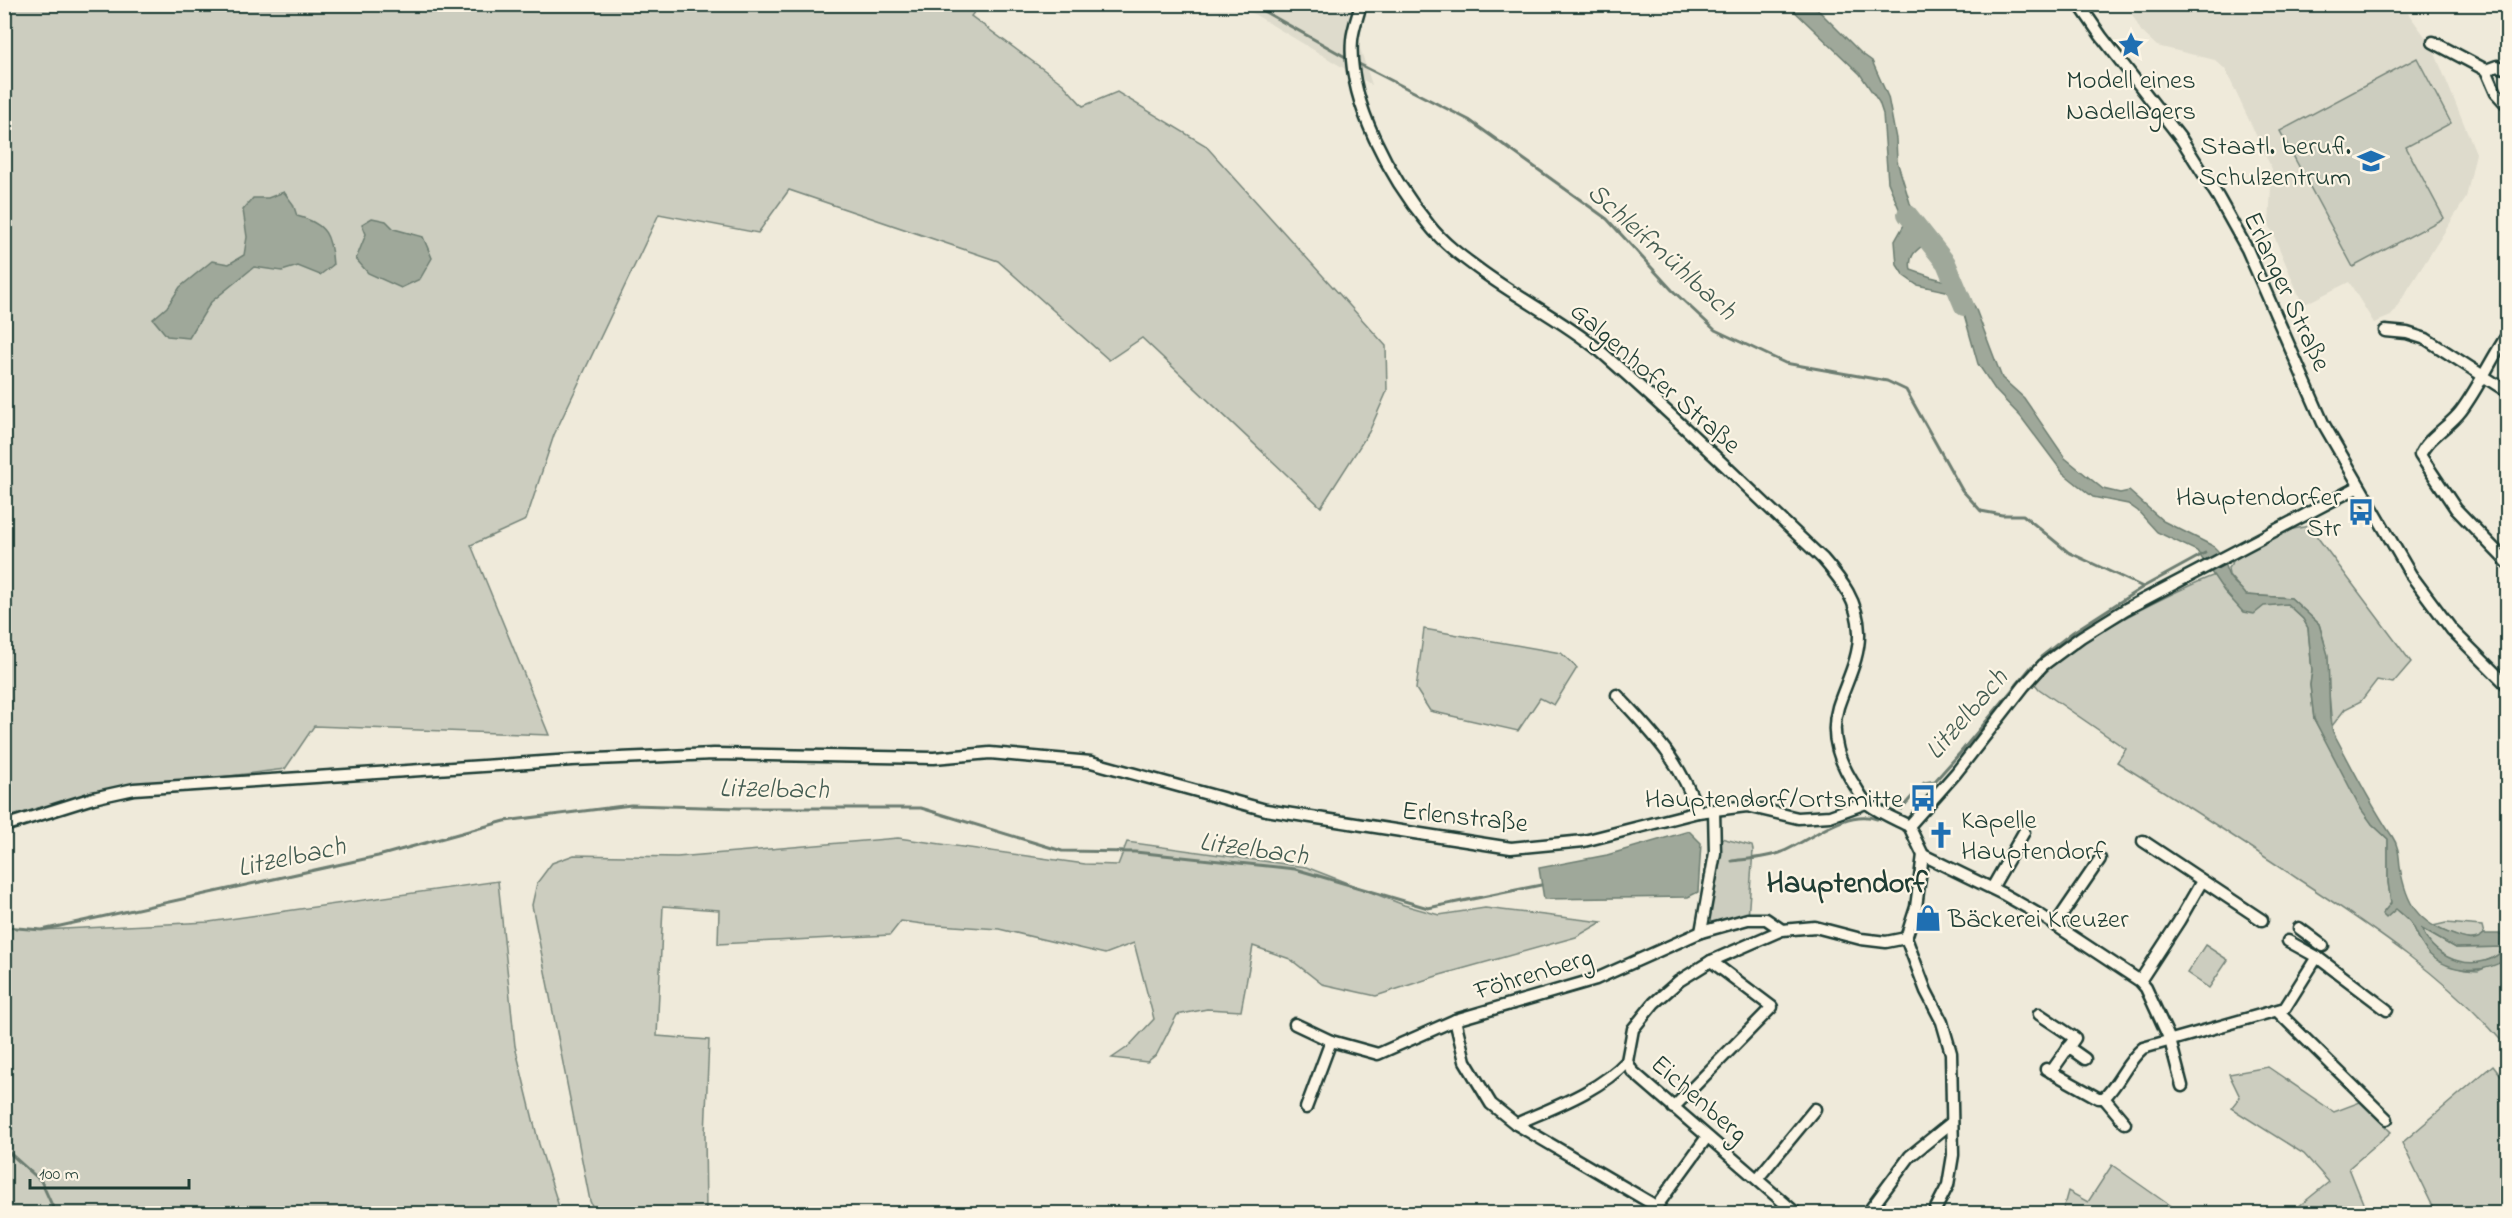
<svg xmlns="http://www.w3.org/2000/svg" width="2512" height="1218" font-family="'Indie Flower',sans-serif">
<style>
.built{fill:#dedbcc}
.green{fill:#cccdbf;stroke:#76857a;stroke-width:1.5}
.water{fill:#9fa89a;stroke:#6c7d71;stroke-width:1.5;fill-rule:evenodd}
.lines{fill:none;stroke-linecap:round;stroke-linejoin:round}
.stream{stroke:#6c7d71;stroke-width:3}
.river{stroke:#9fa89a;stroke-width:20}
.minor-casing{stroke:#1f3d34;stroke-width:15}
.minor{stroke:#fcf5e5;stroke-width:10}
.labels{text-anchor:middle;stroke-width:4.5;stroke-linejoin:round;paint-order:stroke}
.poi-label{font-size:27px;fill:#1f3d34;stroke:#fcf5e5;text-anchor:end}
.street-label{font-size:27px;fill:#1f3d34;stroke:#fcf5e5}
.water-label{font-size:28px;font-style:italic;fill:#455d53;stroke:#fcf5e5}
.quarter-label{font-size:30px;font-weight:bold;fill:#1f3d34;stroke:#fcf5e5}
</style>
<rect width="100%" height="100%" fill="#efeada"/>
<filter id="ink" filterUnits="userSpaceOnUse"><feTurbulence type="fractalNoise" baseFrequency=".0167" numOctaves="2"/><feDisplacementMap in="SourceGraphic" scale="12" xChannelSelector="R" yChannelSelector="G"/><feConvolveMatrix kernelMatrix="1 2 1 2 8 2 1 2 1" color-interpolation-filters="sRGB"/></filter>
<g filter="url(#ink)">
<g class="built">
<polygon points="1239,5 1346,5 1372,85"/>
<polygon points="2127,5 2402,5 2432,46 2476,153 2466,198 2391,316 2374,323 2349,282 2303,305 2269,224 2272,169 2225,69 2215,60 2157,46 2141,31"/>
</g>
<g class="green">
<polygon points="5,5 980,5 971,16 1063,84 1083,106 1117,92 1205,145 1386,346 1387,391 1369,432 1321,507 1142,338 1109,360 998,261 789,190 758,233 659,214 554,435 526,520 471,545 549,735 314,726 285,769 93,793 5,820"/>
<polygon points="2417,58 2451,123 2406,147 2444,218 2353,267 2280,131"/>
<polygon points="2309,526 2411,662 2393,683 2377,680 2361,701 2345,709 2332,726 2324,641 2319,624 2291,598 2246,595 2229,575 2228,568 2234,560 2283,531"/>
<path d="M2215 575C2230 609 2254 606 2287 604L2303 619 2308 628 2312 671 2310 685 2314 719 2372 824 2388 839V882L2391 904 2412 923 2421 943 2451 966 2465 970 2478 971 2507 958V1047C2448 978 2373 928 2298 879 2238 839 2178 800 2117 762L2126 749 2039 689 2035 684C2062 652 2095 634 2132 614 2159 600 2186 586 2215 575Z"/>
<polygon points="1424,629 1561,653 1577,668 1554,705 1540,698 1518,731 1430,711 1416,689"/>
<polygon points="898,838 1085,864 1118,865 1127,842 1306,867 1404,905 1439,915 1485,908 1602,922 1576,937 1440,975 1376,996 1322,984 1290,959 1253,946 1241,1011 1207,1009 1177,1015 1157,1054 1147,1062 1112,1058 1128,1047 1154,1019 1134,943 1105,954 999,929 923,924 901,921 890,935 718,944 719,910 663,906 657,1036 709,1040 705,1135 706,1213 595,1213 590,1201 532,905 537,883 552,863 574,855 677,857"/>
<polygon points="1721,838 1752,846 1753,850 1748,919 1701,932 1715,853"/>
<polygon points="498,881 515,1046 539,1144 561,1213 5,1213 5,927 42,930 209,922"/>
<path d="M2446 923 2482 926 2484 934C2470 947 2448 932 2433 926Z"/>
<path d="M2422 929 2455 948 2506 947C2482 977 2433 962 2422 929Z"/>
<polygon points="2205,945 2228,960 2209,988 2187,973"/>
<polygon points="2493,1065 2507,1083 2507,1213 2436,1213 2402,1143"/>
<polygon points="2268,1067 2334,1112 2360,1102 2391,1132 2349,1168 2367,1213 2300,1214 2293,1211 2329,1182 2304,1154 2231,1108 2240,1097 2229,1074"/>
<polygon points="2112,1165 2172,1207 2179,1213 2062,1213 2068,1191 2088,1202"/>
</g>
<g class="water">
<path d="M1791 5H1813L1861 53 1872 61 1888 97 1896 139 1897 161 1910 203 1923 228 1926 243C1915 251 1908 256 1911 270L1931 277 1961 285 1975 307 2002 378 2024 398 2065 458 2103 489 2120 493 2129 491 2163 521 2213 546C2223 554 2224 566 2229 576 2234 584 2242 588 2246 595L2291 598 2319 624 2328 655 2330 719 2333 732C2352 767 2370 804 2392 836 2399 846 2399 857 2400 867 2406 904 2418 923 2454 935 2466 939 2474 943 2484 934H2507V958C2485 975 2450 973 2429 954 2421 946 2418 935 2413 926 2409 919 2402 914 2396 909L2386 918 2382 914 2391 903 2388 882V839L2372 824 2361 809 2314 719 2310 685 2312 671 2308 628 2303 619 2287 604 2264 606 2254 614 2243 612 2224 591 2197 551 2157 532 2138 511 2128 504 2093 497 2063 473 2021 417 1996 391 1978 364 1960 300 1946 291 1917 285 1904 276 1897 265 1895 241 1905 223 1888 182 1883 114 1879 102 1860 74 1789 6ZM2422 929 2455 948 2506 947C2483 976 2433 962 2422 929Z"/>
<path d="M284 192 293 204 297 216C327 224 331 236 333 265L320 275 298 266 282 271 254 267 211 302 189 338 167 336 153 319 167 307 180 287 212 261 229 264 244 255 247 237 243 210 253 198H268Z"/>
<polygon points="372,218 386,221 394,229 423,237 432,258 420,279 401,288 368,273 356,259 366,234 362,224"/>
<polygon points="1689,831 1701,843 1698,892 1688,897 1544,899 1539,868 1607,855"/>
</g>
<g class="lines">
<g class="stream">
<polyline points="1251,4 1349,59"/>
<polyline points="1355,62 1469,120 1607,219 1672,290 1715,330 1785,363 1887,381 1906,390 1962,490 1981,511 2002,515 2023,515 2068,552 2143,587 2205,553"/>
<polyline points="2041,657 2073,632 2143,587"/>
<polyline points="1901,809 1924,783 1935,781 1960,753 2032,666"/>
<path d="M1732 861C1747 859 1767 858 1782 852 1809 841 1846 808 1877 819"/>
<polyline points="4,927 42,930 378,856 505,821 631,805 739,808 921,808 1062,851 1135,852 1295,869 1428,908 1541,885"/>
<polyline points="4,1148 41,1181 56,1214"/>
</g>
<polyline class="river" points="1907,214 1946,263 1964,306"/>
<defs>
<g id="minor">
<path d="M1361 4C1358 16 1353 28 1352 40 1347 101 1391 179 1429 225 1443 243 1462 257 1480 270 1519 299 1563 320 1600 351 1677 418 1749 489 1823 559 1842 581 1858 601 1859 632 1860 658 1846 682 1838 707 1829 737 1840 764 1857 789 1860 794 1863 800 1868 804 1880 813 1895 819 1909 826"/>
<polyline points="2079,4 2101,36 2182,140 2218,197 2247,249 2323,423 2411,575 2452,630 2508,686"/>
<polyline points="2433,42 2486,70 2496,93 2508,106"/>
<polyline points="2486,70 2497,66 2508,69"/>
<polyline points="2385,331 2407,333 2426,339 2508,392"/>
<path d="M2508 334C2491 359 2479 387 2461 411 2449 427 2428 437 2420 455L2456 509 2508 563"/>
<path d="M1617 695C1653 734 1680 760 1698 812"/>
<polyline points="4,826 93,798 134,789 572,760 714,754 934,758 990,753 1091,762 1266,810 1511,848 1584,841 1698,812 1747,806 1798,818 1830,816 1866,803"/>
<polyline points="1909,826 1956,773 2024,686 2043,665 2081,637 2126,609 2358,487"/>
<polyline points="1909,826 1923,855 1916,907 1906,938 1926,991 1942,1022 1951,1053 1953,1155 1948,1185 1933,1214"/>
<polyline points="2143,841 2262,920"/>
<polyline points="1923,855 2003,894 2040,915 2140,981 2146,988 2170,1040 2182,1086"/>
<polyline points="1992,888 2024,832"/>
<polyline points="2055,925 2100,859"/>
<polyline points="2299,928 2323,946"/>
<polyline points="1701,932 1715,853 1714,810"/>
<polyline points="2288,941 2317,957 2387,1010"/>
<polyline points="2140,981 2179,921 2202,881"/>
<polyline points="2278,1012 2387,1119"/>
<polyline points="2039,1014 2075,1038 2051,1072"/>
<path d="M1455 1020 1465 1061 1491 1104 1516 1124C1554 1107 1598 1092 1627 1061"/>
<polyline points="1295,1024 1331,1041 1378,1054 1455,1020 1596,979 1701,932 1748,919 1766,919 1782,930"/>
<polyline points="2068,1047 2085,1059"/>
<path d="M2046 1069 2098 1098H2104C2120 1083 2126 1062 2143 1048L2285 1008 2317 957"/>
<polyline points="2104,1098 2125,1123"/>
<polyline points="1306,1108 1331,1041"/>
<polyline points="1673,1108 1772,1007 1711,961"/>
<polyline points="1516,1124 1656,1206"/>
<polyline points="1758,1178 1815,1109"/>
<polyline points="1651,1214 1707,1137"/>
<polyline points="1797,1214 1632,1071 1627,1061 1633,1029 1654,1003 1679,981 1711,961 1782,930 1815,927 1861,939 1886,942 1906,938"/>
<polyline points="1867,1214 1910,1156 1951,1123"/>
</g>
</defs>
<use href="#minor" class="minor-casing"/>
<use href="#minor" class="minor"/>
</g>
</g>
<defs>
<symbol id="sight-bare" viewBox="-9 -9 18 18"><path d="M0-6L1.8-2.2L6-1.7L2.9 1.2L3.7 5.4L0 3.3L-3.7 5.4L-2.9 1.2L-6-1.7L-1.8-2.2Z" fill="#1f6fb2" stroke="#fcf5e5" stroke-width="2.5" paint-order="stroke"/></symbol>
<symbol id="school-bare" viewBox="-9 -9 18 18"><path d="M0-5L7-2L0 1L-7-2ZM-4 1L0 2.5L4 1V4Q0 6-4 4Z" fill="#1f6fb2" stroke="#fcf5e5" stroke-width="2.5" paint-order="stroke"/></symbol>
<symbol id="bus-bare" viewBox="-9 -9 18 18"><path d="M-5-6H5V4H4V6H2V4H-2V6H-4V4H-5ZM-3.5-4V0h7V-4ZM-3.5 1.2v1.5H-2V1.2ZM2 1.2v1.5H3.5V1.2Z" fill="#1f6fb2" stroke="#fcf5e5" stroke-width="2.5" paint-order="stroke"/></symbol>
<symbol id="church-bare" viewBox="-9 -9 18 18"><path d="M-1.2-6h2.4v3.5h3.3v2.4h-3.3V6h-2.4V-.1h-3.3v-2.4h3.3Z" fill="#1f6fb2" stroke="#fcf5e5" stroke-width="2.5" paint-order="stroke"/></symbol>
<symbol id="shop-bare" viewBox="-9 -9 18 18"><path d="M-5-2.5h2.3a2.7 3.5 0 0 1 5.4 0H5L5.5 6h-11ZM-1.5-2.5h3a1.5 2.3 0 0 0-3 0Z" fill="#1f6fb2" stroke="#fcf5e5" stroke-width="2.5" paint-order="stroke"/></symbol>
</defs>
<g fill-rule="evenodd">
<use href="#sight-bare" x="2112" y="26" width="38" height="38"/>
<use href="#school-bare" x="2352" y="142" width="38" height="38"/>
<use href="#bus-bare" x="2342" y="493" width="38" height="38"/>
<use href="#bus-bare" x="1904" y="779" width="38" height="38"/>
<use href="#church-bare" x="1922" y="816" width="38" height="38"/>
<use href="#shop-bare" x="1909" y="899" width="38" height="38"/>
</g>
<g class="labels">
<g class="poi-label">
<text x="2131" y="88" text-anchor="middle">Modell eines<tspan x="2131" dy="31">Nadellagers</tspan></text>
<text x="2351" y="154">Staatl. berufl.<tspan x="2351" dy="31">Schulzentrum</tspan></text>
<text x="2341" y="505">Hauptendorfer<tspan x="2341" dy="31">Str</tspan></text>
<text x="1903" y="807">Hauptendorf/Ortsmitte</text>
<text x="1961" y="828" text-anchor="start">Kapelle<tspan x="1961" dy="31">Hauptendorf</tspan></text>
<text x="1948" y="927" text-anchor="start">Bäckerei Kreuzer</text>
</g>
<g class="street-label">
<text transform="translate(2288 291) rotate(65)" y="9">Erlanger Straße</text>
<text transform="translate(1656 377) rotate(41)" y="9">Galgenhofer Straße</text>
<text transform="translate(1465 816) rotate(6)" y="9">Erlenstraße</text>
<text transform="translate(1533 973) rotate(-17)" y="9">Föhrenberg</text>
<text transform="translate(1700 1098) rotate(41)" y="9">Eichenberg</text>
</g>
<g class="water-label">
<text transform="translate(1663 250) rotate(42)" y="10">Schleifmühlbach</text>
<text transform="translate(1965 713) rotate(-49)" y="10">Litzelbach</text>
<text transform="translate(774 787) rotate(1)" y="10">Litzelbach</text>
<text transform="translate(1254 847) rotate(8)" y="10">Litzelbach</text>
<text transform="translate(291 855) rotate(-12)" y="10">Litzelbach</text>
</g>
<g class="quarter-label">
<text x="1847" y="892">Hauptendorf</text>
</g>
</g>
<rect width="2512" height="1218" fill="none" stroke="#fcf5e5" stroke-width="24"/>
<rect x="12" y="12" width="2488" height="1194" fill="none" stroke="#1f3d34" stroke-width="2" filter="url(#ink)"/>
<path d="M30 1179v9h159v-9" fill="none" stroke="#1f3d34" stroke-width="3"/>
<text x="39" y="1179" font-size="18" fill="#1f3d34" stroke="#fcf5e5" stroke-width="4.5" paint-order="stroke">100 m</text>
</svg>
